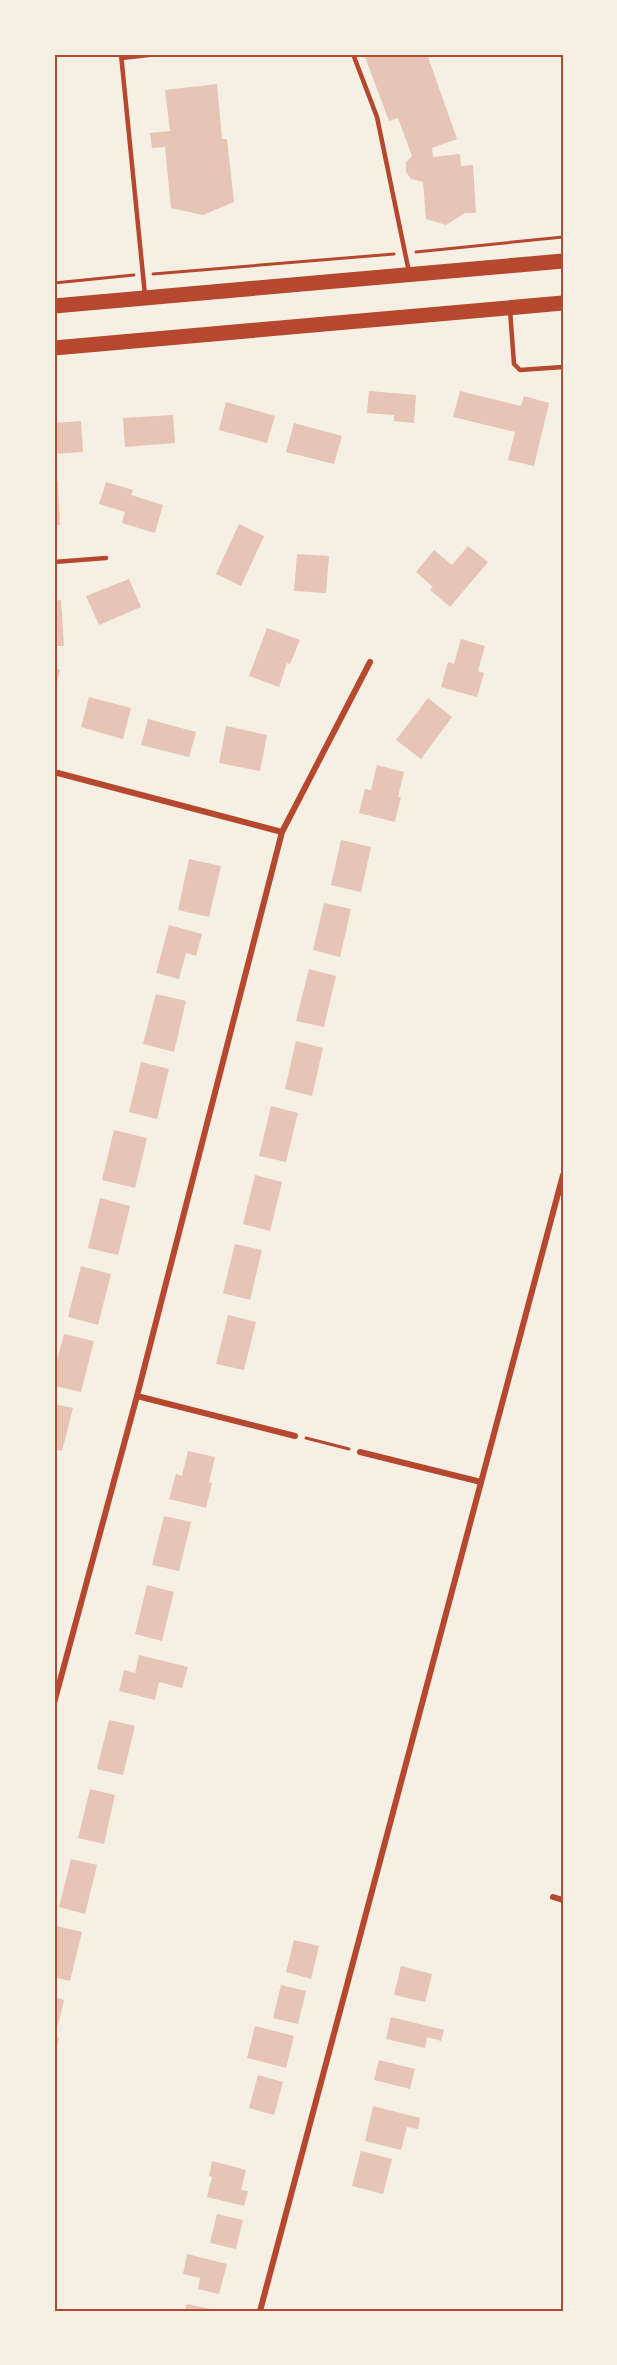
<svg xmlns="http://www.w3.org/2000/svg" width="617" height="2365" font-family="'Open Sans',sans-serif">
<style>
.building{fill:#e6c5b7}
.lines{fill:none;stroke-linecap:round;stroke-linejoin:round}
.path{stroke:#b5482f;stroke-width:3}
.service{stroke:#b5482f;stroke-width:4.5}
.minor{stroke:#b5482f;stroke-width:6}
.primary{stroke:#b5482f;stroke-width:15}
.neatline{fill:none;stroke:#b5482f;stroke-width:2}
</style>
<rect width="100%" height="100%" fill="#f6efe4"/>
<g class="building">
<polygon points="364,54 427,54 457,139 432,148 433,157 460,154 461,166 473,165 476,213 465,213 446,225 426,219 423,182 411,179 406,172 406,162 412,156 398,118 389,121"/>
<polygon points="217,84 222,139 227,139 234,202 203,215 171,208 165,147 152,148 150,133 170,131 165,90"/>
<polygon points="369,391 416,395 414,423 394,421 394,415 367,413"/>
<polygon points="460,391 521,406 524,396 549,403 534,466 508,460 515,432 453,417"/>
<polygon points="226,402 275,416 267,443 219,430"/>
<polygon points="173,415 175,443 125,447 123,418"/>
<polygon points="81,421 83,452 54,454 54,423"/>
<polygon points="294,423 342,436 334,464 286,452"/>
<polygon points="54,481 58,481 60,525 54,525"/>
<polygon points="106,482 133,490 131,495 163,505 155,533 122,523 125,512 99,504"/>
<polygon points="239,524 264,536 241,586 216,574"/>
<polygon points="468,546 488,562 450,607 430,590 433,587 416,572 434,550 452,565"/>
<polygon points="297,554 329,556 326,593 294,591"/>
<polygon points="129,579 141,607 99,625 86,596"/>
<polygon points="61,600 64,646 54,646 54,601"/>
<polygon points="267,628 300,640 290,664 287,663 279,687 249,676"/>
<polygon points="461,639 485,646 478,671 484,673 477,697 441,687 448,662 454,664"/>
<polygon points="54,668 60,670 55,690 54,690"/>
<polygon points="89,697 131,708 123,739 81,727"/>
<polygon points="428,698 452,717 421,759 396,740"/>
<polygon points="148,719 196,732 189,757 141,745"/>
<polygon points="226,726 267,735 260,771 219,763"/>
<polygon points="377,765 404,772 398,797 401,797 395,822 359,813 365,789 371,790"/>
<polygon points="341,840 371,847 361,892 331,885"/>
<polygon points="189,859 221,866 209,917 178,910"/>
<polygon points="324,903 351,909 340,957 313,950"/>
<polygon points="169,925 202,934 196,956 186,953 179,979 156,973"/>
<polygon points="309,969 336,976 324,1027 296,1021"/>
<polygon points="156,994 186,1001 174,1052 143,1044"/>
<polygon points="296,1041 323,1048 312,1096 285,1089"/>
<polygon points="141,1062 169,1069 157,1119 129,1112"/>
<polygon points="271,1106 298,1113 286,1162 259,1156"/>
<polygon points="114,1130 147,1138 135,1188 102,1180"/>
<polygon points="255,1175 282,1182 270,1231 243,1224"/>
<polygon points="100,1198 130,1206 118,1255 88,1248"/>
<polygon points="235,1244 262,1250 250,1300 223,1293"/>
<polygon points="81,1266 111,1274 98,1325 68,1317"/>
<polygon points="228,1315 256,1322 244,1370 216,1364"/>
<polygon points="64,1334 94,1341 81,1392 54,1386 54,1372"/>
<polygon points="54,1404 73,1408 62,1451 54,1449"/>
<polygon points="188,1451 215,1457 209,1482 212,1483 206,1508 169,1499 176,1474 182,1476"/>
<polygon points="164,1516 191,1522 179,1571 152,1565"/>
<polygon points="147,1585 174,1592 162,1641 135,1634"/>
<polygon points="139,1655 188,1667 182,1688 159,1682 155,1700 119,1691 124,1670 135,1673"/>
<polygon points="109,1720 135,1726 123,1775 97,1769"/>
<polygon points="90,1789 115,1795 104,1844 78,1838"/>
<polygon points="71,1859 97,1865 85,1914 59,1907"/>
<polygon points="56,1926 82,1932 70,1981 54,1977 54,1935"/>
<polygon points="294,1940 319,1946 311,1979 286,1972"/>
<polygon points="401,1966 432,1974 425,2002 394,1995"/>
<polygon points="281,1985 306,1991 298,2024 273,2018"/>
<polygon points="54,1997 64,2000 55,2037 59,2038 56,2050 54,2050"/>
<polygon points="391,2017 444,2030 441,2041 427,2037 425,2048 386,2039"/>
<polygon points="255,2026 294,2036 286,2068 247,2058"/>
<polygon points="379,2060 415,2069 410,2089 374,2080"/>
<polygon points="258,2075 283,2082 274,2115 249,2108"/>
<polygon points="373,2106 420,2118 418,2129 407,2127 401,2150 365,2141"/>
<polygon points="361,2151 392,2159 383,2194 352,2186"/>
<polygon points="212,2161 246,2170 241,2190 248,2191 244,2206 207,2197 212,2177 209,2176"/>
<polygon points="217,2214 243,2220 236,2249 210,2243"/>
<polygon points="187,2254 227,2264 219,2294 198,2289 200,2278 183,2274"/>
<polygon points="187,2304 215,2310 215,2311 185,2311"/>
</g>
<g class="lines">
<g class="path">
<polyline points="416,252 563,237"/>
<polyline points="153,274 394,254"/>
<polyline points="54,283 134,275"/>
<polyline points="306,1438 349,1449"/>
</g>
<g class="service">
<polyline points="121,54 145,295"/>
<polyline points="353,54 377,117 409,272"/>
<polyline points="122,58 157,54"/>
<polyline points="510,310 514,364 520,370 563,367"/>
<polyline points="54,562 106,558"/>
</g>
<g class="minor">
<polyline points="54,772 282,832"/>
<polyline points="137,1396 295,1436"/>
<polyline points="360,1452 481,1482"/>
<polyline points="54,1703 137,1396 282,832 370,662"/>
<polyline points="553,1897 563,1900"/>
<polyline points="260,2311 563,1175"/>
</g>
<g class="primary">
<polyline points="54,306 563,261"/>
<polyline points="54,348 563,303"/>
</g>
</g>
<rect width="617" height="2365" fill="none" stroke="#f6efe4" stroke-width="111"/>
<rect x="56" y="56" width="506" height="2254" class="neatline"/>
</svg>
